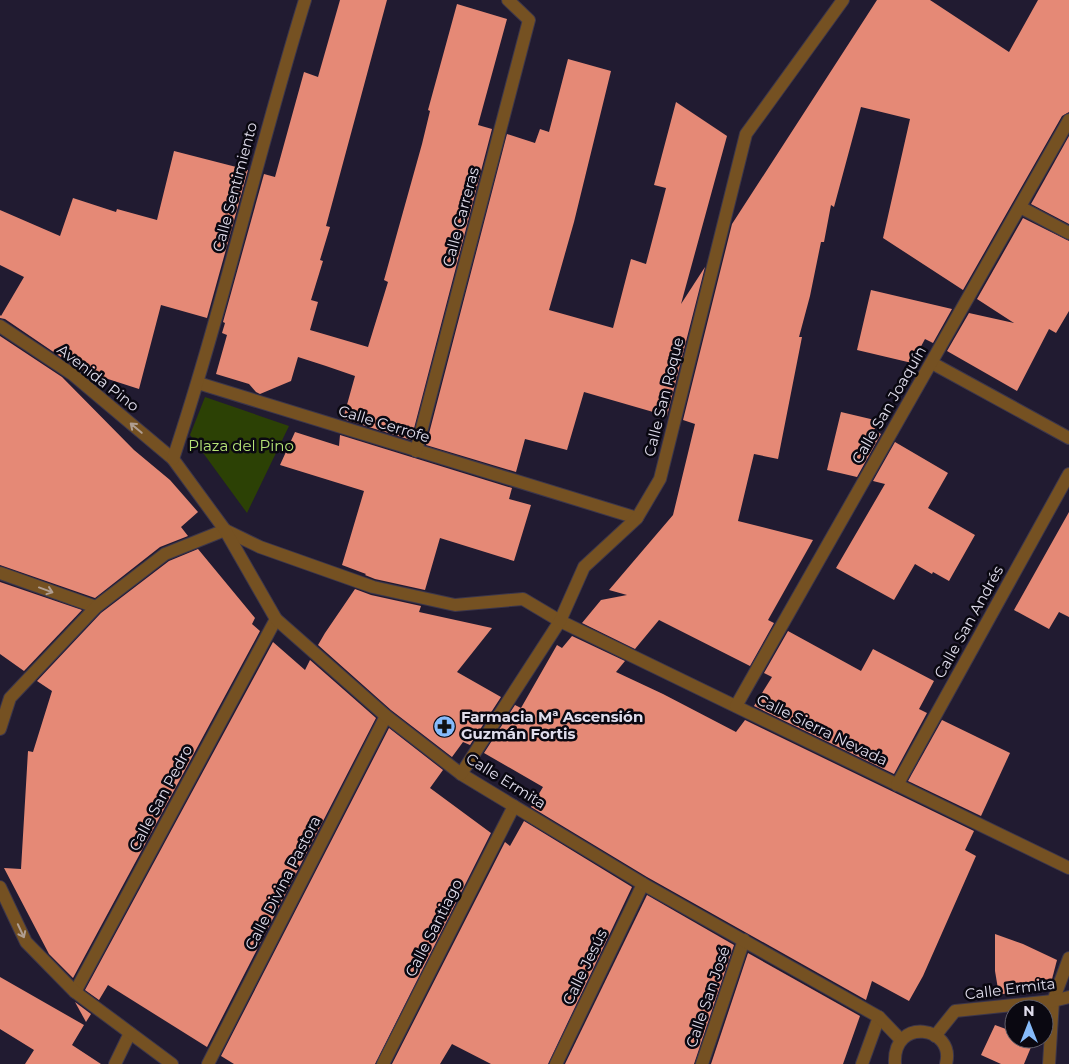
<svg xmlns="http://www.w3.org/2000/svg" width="1069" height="1064" font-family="Montserrat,sans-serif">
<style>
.green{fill:#2c4105}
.building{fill:#e58976}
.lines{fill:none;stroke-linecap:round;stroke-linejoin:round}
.pedestrian-casing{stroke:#3c364b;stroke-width:14}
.minor-casing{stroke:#3c364b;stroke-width:14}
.tertiary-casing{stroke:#3c364b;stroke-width:14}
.pedestrian{stroke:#755122;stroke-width:12}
.minor{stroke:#755122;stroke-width:12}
.tertiary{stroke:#755122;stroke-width:12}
.oneway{stroke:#b09e91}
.labels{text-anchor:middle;stroke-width:5;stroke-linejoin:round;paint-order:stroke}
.street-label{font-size:15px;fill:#e0ddec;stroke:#0a0811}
.park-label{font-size:15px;fill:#b6e477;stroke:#0a0811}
.poi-label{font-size:15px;font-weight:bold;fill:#e0ddec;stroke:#0a0811;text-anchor:start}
</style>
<rect width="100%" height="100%" fill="#211b31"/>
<polygon class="green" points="205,397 289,426 247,513 190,435"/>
<g class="building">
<polygon points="340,0 387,0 326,226 330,227 320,260 323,261 311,300 318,302 310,330 368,347 388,282 384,280 422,144 430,111 428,110 457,4 507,19 478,125 492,129 411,440 343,419 355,376 326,366 298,357 291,381 260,394 256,392 249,384 216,374 227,335 222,333 225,323 223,322 264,174 275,177 304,72 318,77"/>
<polygon points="877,0 930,0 1009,52 1038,0 1069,0 1069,112 1062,116 963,290 883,238 910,119 861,107 834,207 831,205 824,242 821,242 810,296 799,337 802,337 778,459 754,454 738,521 813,540 768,620 774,623 750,666 659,620 635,649 582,623 601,600 627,595 609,590 673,515 695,424 683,420 732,224"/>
<polygon points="568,59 611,71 574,222 549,310 613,328 631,259 646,264 666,188 654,185 676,102 727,136 681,304 705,267 667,416 584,392 567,450 525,439 516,472 426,445 507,134 535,143 540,129 549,132"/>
<polygon points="1069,136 1069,224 1031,204"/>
<polygon points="174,151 248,170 207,318 161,305 139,389 80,370 5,319 0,318 0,315 1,316 24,277 0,265 0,210 60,236 73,198 116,212 117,209 157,220"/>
<polygon points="1023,218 1069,241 1069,311 1056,333 1049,329 1017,391 947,351 969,313 1014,323 977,299"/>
<polygon points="871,290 952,309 933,343 925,339 912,363 857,350"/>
<polygon points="0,336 62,377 134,450 170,480 198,512 181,527 188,536 160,547 95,598 0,565"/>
<polygon points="841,412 879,421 874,430 881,434 857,477 827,470"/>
<polygon points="295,432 339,446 340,435 512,488 509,499 531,505 514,561 440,538 425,590 375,579 365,575 366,574 342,565 364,491 280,465"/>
<polygon points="895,442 948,473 928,508 975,535 949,581 933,572 932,574 915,564 894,600 836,568 885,484 873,481"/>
<polygon points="1069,512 1069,617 1059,612 1049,629 1014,610"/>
<polygon points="198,549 255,618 252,624 260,631 73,978 49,954 4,868 21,869 28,751 33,752 52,691 37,681 101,613 169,561"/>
<polygon points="0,582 82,610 24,671 0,654"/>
<polygon points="355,589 371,595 421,606 419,612 492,628 457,672 501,697 470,745 463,742 452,757 391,710 318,645 325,633"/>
<polygon points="788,631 861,671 873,649 934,681 919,709 927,713 894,774 754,706 772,677 764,673"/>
<polygon points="572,636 625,661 616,672 663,694 736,732 745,720 974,831 965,850 976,856 923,976 909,1001 872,981 866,1000 647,877 531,807 543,787 484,753 515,705 521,708 557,645 562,648"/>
<polygon points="273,642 305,670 310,660 376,718 207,1047 108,985 99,1000 85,990"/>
<polygon points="942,720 1010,753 981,816 908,781"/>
<polygon points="389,728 443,770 430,788 491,833 375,1064 234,1064 221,1056"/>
<polygon points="524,821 632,887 548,1064 491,1064 452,1044 440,1064 392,1064 505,842 510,846"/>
<polygon points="647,895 734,945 694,1064 565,1064"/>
<polygon points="995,934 1023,944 1057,960 1051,983 999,995 995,971"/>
<polygon points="748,953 860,1016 843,1064 711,1064"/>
<polygon points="0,977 84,1025 72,1045 101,1064 25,1064 34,1050 0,1029"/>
<polygon points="75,1002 91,1014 86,1022"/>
<polygon points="995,1025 1014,1032 1014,1039 1034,1040 1024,1064 1001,1064 981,1055"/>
</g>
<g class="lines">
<defs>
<g id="pedestrian">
<polyline points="225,530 260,547 373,587 455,605 523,599 560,621"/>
<polyline points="1049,1064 1053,1001"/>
</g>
<g id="minor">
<polyline points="1020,207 1069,233"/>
<polyline points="932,363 1069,438"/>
<polyline points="198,383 637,518"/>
<polyline points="416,451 529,20 508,0"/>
<polyline points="0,573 96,607"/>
<polyline points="560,621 1069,868"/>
<polyline points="736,706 1069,120"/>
<polyline points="0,729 10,698 96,607 165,554 225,530"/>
<polyline points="897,785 1069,474"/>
<polyline points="75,992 276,619"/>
<polyline points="1053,1001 1069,958"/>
<polyline points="115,1064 130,1033"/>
<polyline points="208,1064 386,716"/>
<polyline points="383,1064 514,806"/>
<polyline points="556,1064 643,884"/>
<polyline points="702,1064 744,940"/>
<polyline points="862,1064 879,1017"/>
</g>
<g id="tertiary">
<polyline points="0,326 72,374 173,459 225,530 276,619 386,716 461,774 643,884 879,1017 901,1040"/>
<path d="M173 459C223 308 258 152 305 0"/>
<polyline points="461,774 560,621 584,567 637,518 660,479 746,134 843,0"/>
<polyline points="0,887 26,942 75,992 172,1064"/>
<polyline points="935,1036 955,1011 1053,1001 1069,997"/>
<path d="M895 1064C892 1016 956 1026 946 1064"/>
</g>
</defs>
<use href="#pedestrian" class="pedestrian-casing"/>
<use href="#minor" class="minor-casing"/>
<use href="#tertiary" class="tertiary-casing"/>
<use href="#pedestrian" class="pedestrian"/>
<use href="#minor" class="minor"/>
<use href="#tertiary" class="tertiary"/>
</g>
<defs><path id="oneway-shaft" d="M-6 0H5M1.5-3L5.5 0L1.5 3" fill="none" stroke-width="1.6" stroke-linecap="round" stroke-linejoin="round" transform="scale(1.25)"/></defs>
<g class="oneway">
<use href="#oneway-shaft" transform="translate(136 428) rotate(-140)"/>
<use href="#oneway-shaft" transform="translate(46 590) rotate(20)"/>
<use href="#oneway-shaft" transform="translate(21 931) rotate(65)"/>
</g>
<defs>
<symbol id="pharmacy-disc" viewBox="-11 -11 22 22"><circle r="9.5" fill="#86bbfb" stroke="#0a0811"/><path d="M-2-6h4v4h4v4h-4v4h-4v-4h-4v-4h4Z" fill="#111"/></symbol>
</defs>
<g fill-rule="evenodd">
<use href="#pharmacy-disc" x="432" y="714" width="25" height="25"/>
</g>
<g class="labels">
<g class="street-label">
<text transform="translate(235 187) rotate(-75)" y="5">Calle Sentimiento</text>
<text transform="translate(461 217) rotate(-75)" y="5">Calle Carreras</text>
<text transform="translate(98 378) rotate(38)" y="5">Avenida Pino</text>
<text transform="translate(664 397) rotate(-76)" y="5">Calle San Roque</text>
<text transform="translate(889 405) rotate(-60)" y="5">Calle San Joaquín</text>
<text transform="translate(384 424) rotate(17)" y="5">Calle Cerrofe</text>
<text transform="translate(969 622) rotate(-61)" y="5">Calle San Andrés</text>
<text transform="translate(822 730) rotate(26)" y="5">Calle Sierra Nevada</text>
<text transform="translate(506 781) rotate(32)" y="5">Calle Ermita</text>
<text transform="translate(161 798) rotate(-62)" y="5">Calle San Pedro</text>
<text transform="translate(283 883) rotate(-63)" y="5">Calle Divina Pastora</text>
<text transform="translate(434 928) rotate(-63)" y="5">Calle Santiago</text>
<text transform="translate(585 967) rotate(-64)" y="5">Calle Jesús</text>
<text transform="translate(1010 989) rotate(-7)" y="5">Calle Ermita</text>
<text transform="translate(708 997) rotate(-71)" y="5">Calle San José</text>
</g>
<g class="park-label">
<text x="241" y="451">Plaza del Pino</text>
</g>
<g class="poi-label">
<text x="461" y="722">Farmacia Mª Ascensión<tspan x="461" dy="17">Guzmán Fortis</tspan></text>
</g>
</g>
<g transform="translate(1029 1024)"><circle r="24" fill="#0a0811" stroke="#605d69"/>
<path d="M0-4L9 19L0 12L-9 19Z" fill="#86bbfb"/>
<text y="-8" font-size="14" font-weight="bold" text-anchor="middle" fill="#e0ddec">N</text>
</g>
</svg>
